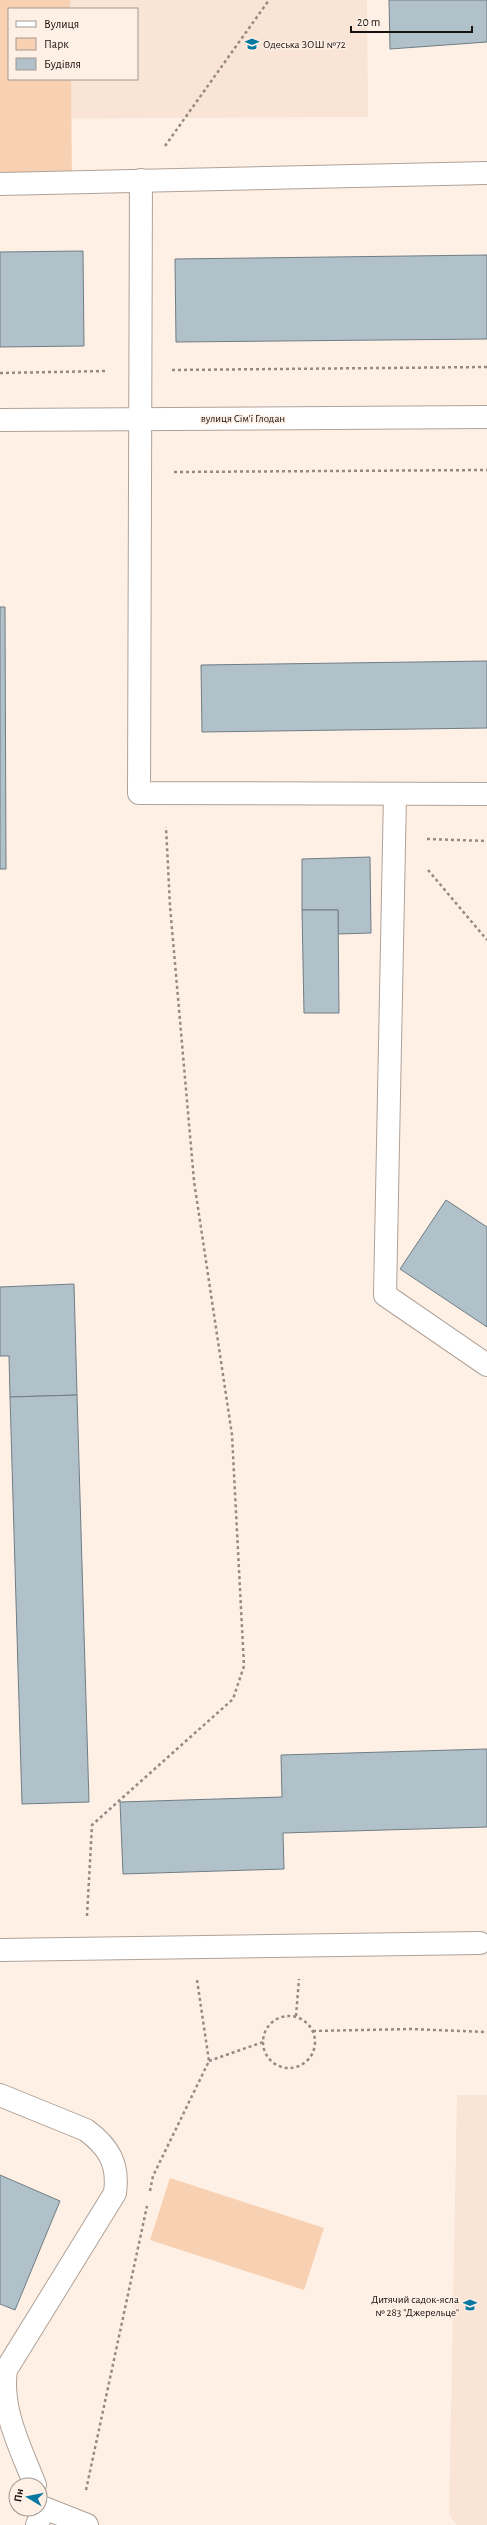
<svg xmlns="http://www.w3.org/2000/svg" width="487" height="2525" font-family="'Alegreya Sans',sans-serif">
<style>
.built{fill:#f9e4d5;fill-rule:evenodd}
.green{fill:#f8d1b3}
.building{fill:#b1c1c9;stroke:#6f7d85}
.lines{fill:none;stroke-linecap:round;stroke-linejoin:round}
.lane-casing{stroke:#afa298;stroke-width:24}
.secondary-casing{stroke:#afa298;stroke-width:24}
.path{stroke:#958b84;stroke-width:2.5;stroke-dasharray:3 3;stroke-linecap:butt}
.lane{stroke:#fff;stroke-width:22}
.secondary{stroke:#fff;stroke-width:22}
.labels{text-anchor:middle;stroke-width:3;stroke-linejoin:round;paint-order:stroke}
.poi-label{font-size:11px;fill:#17120f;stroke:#fff0e6;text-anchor:start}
.street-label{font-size:11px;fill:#17120f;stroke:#fff0e6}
</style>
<rect width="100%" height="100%" fill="#fff0e6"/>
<g class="built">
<path d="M0 0H367L368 117 0 119ZM9 9H137V79H9Z"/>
<polygon points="457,2095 487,2095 487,2525 457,2525 449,2515"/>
</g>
<g class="green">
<polygon points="0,0 70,0 70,9 9,9 9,79 71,79 72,182 0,184"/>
<polygon points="170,2178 324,2228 304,2290 150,2240"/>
</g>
<g class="building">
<polygon points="389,0 487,0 487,42 390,49"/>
<polygon points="83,251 84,346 0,347 0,252"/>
<polygon points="487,255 487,339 176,342 175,259"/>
<polygon points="0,607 5,607 6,869 0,869"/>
<polygon points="487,661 487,728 202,732 201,665"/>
<polygon points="370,857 371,933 338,934 338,910 302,910 302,859"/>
<polygon points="302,910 338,910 339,1013 304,1013"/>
<polygon points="446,1200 487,1227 487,1327 400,1269"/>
<polygon points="74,1284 77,1395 10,1397 9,1356 0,1356 0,1287"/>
<polygon points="77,1395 89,1802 22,1804 10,1397"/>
<polygon points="487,1749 487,1827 283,1833 284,1869 123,1874 120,1802 282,1797 281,1755"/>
<polygon points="0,2175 60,2201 15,2310 0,2304"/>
</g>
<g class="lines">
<defs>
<g id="lane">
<polyline points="141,180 139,793 487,794"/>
<polyline points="0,184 487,173"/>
<polyline points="395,794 385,1295 487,1365"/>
<polyline points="0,1950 480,1943"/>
<path d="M0 2095 86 2130C109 2147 119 2164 115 2193L6 2370C0 2409 21 2449 35 2485"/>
<polyline points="37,2525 44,2508 87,2525"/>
</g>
<polyline id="secondary" points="0,420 487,417"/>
</defs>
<use href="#lane" class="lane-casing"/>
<use href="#secondary" class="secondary-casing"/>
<g class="path">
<polyline points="165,146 269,0"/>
<polyline points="172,370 487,367"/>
<polyline points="0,373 107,371"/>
<polyline points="174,472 487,470"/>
<polyline points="427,839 487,841"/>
<polyline points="428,870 487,940"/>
<polyline points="87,1916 92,1825 233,1699 244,1666 232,1435 194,1181 170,906 166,827"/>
<polyline points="296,2016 299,1979"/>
<circle cx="289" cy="2042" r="26"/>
<polyline points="313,2031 409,2029 487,2032"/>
<polyline points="209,2061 263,2042"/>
<polyline points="150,2191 153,2176 209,2061 197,1980"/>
<polyline points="86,2490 147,2206"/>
</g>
<use href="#lane" class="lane"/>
<use href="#secondary" class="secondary"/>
</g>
<defs>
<symbol id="school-bare" viewBox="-9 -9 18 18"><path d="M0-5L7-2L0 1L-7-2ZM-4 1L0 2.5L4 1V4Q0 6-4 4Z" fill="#0778a2" stroke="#fff0e6" stroke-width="2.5" paint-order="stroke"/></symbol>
</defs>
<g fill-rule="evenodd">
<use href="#school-bare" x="242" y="34" width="20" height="20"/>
<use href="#school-bare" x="460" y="2295" width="20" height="20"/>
</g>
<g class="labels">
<g class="poi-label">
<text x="263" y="48">Одеська ЗОШ №72</text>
<text x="459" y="2303" text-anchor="end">Дитячий садок-ясла<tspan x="459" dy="13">№ 283 "Джерельце"</tspan></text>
</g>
<g class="street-label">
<text x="243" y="422">вулиця Сім'ї Глодан</text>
</g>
</g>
<rect x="8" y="8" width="130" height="72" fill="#fff0e6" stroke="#a29790"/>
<rect x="16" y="21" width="20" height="6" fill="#ffffff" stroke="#a29790"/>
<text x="44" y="28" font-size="12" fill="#17120f">Вулиця</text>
<rect x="16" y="38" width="20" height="12" fill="#f8d1b3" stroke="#a29790"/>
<text x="44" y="48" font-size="12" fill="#17120f">Парк</text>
<rect x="16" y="58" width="20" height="12" fill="#b1c1c9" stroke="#a29790"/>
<text x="44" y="68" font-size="12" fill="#17120f">Будівля</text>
<g transform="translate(28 2497) rotate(280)"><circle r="19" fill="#fff0e6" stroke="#a29790"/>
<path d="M0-3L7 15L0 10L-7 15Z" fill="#0778a2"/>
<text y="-6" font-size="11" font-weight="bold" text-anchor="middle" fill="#17120f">Пн</text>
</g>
<path d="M351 26v6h121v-6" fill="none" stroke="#17120f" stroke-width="2"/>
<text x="357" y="26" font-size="12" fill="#17120f" stroke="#fff0e6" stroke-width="3" paint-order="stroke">20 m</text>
</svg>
